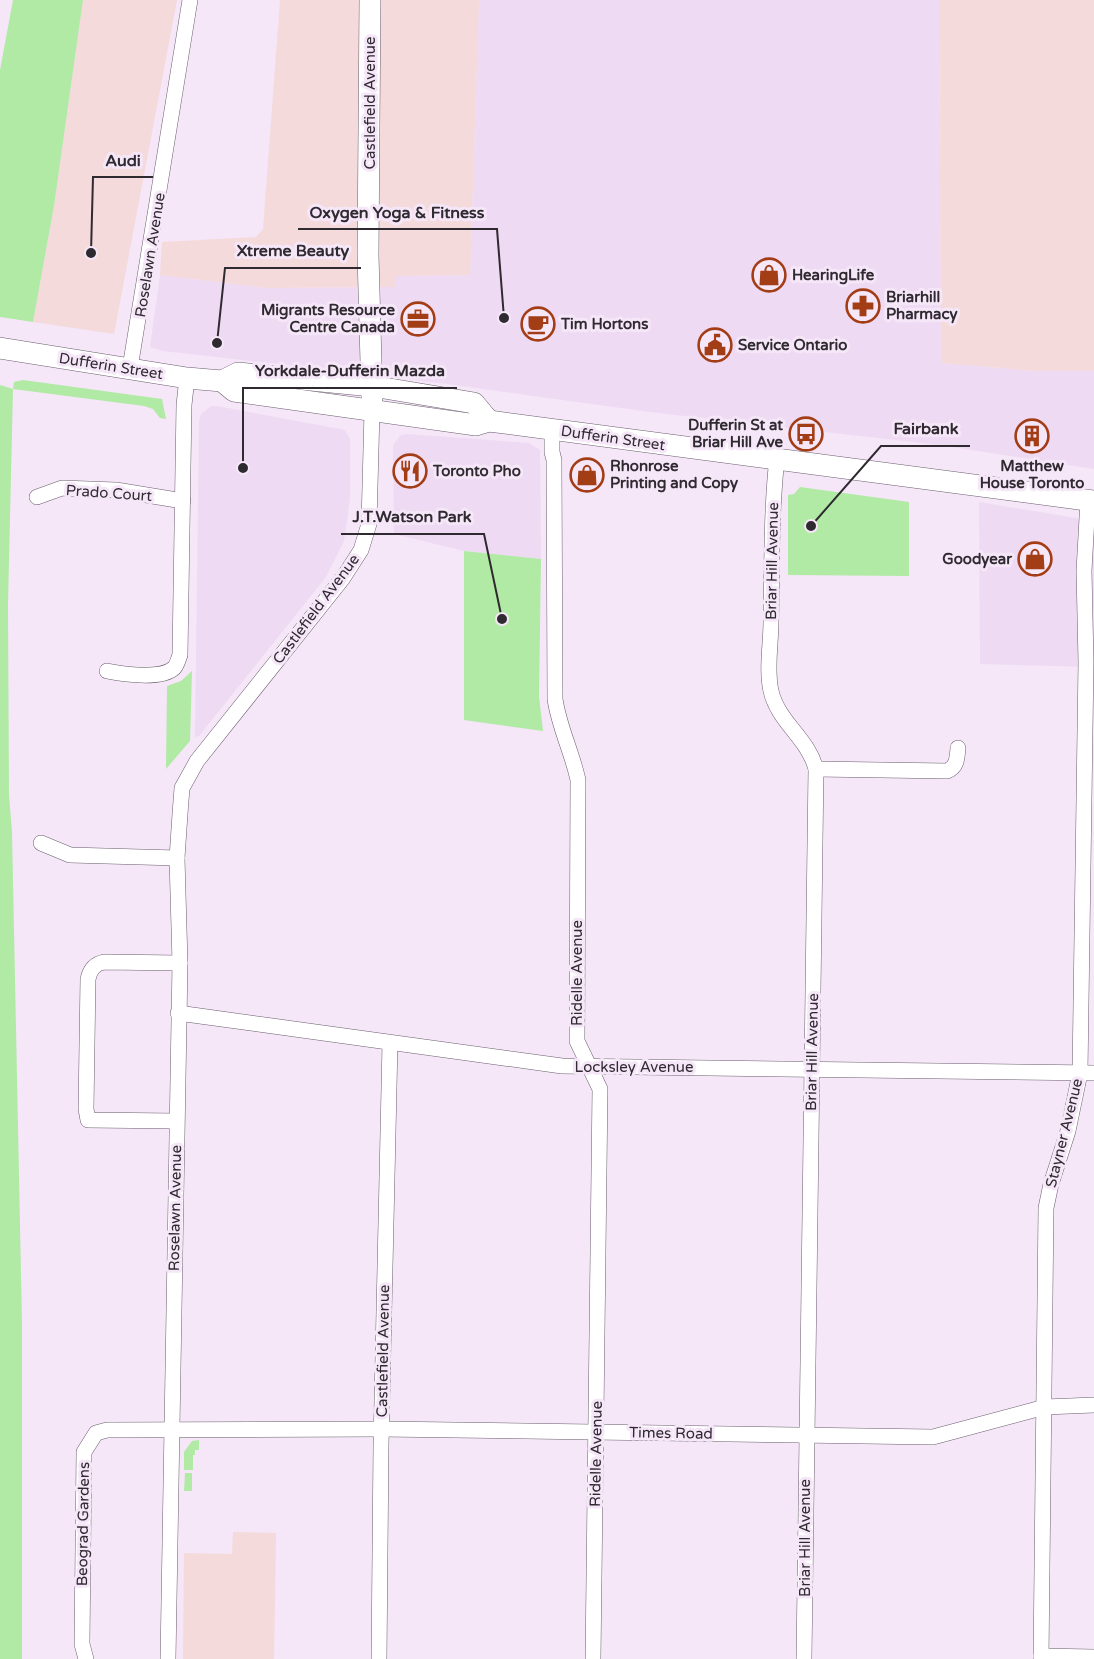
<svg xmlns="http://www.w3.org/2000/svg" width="1094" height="1659" font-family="'Varela Round',sans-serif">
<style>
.built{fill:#efdaf3}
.industrial{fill:#f5dadb}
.green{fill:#b0eaa5}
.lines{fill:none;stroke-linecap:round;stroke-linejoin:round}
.street-casing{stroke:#6b5e6e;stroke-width:16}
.secondary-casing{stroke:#6b5e6e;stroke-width:22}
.street{stroke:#fff;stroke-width:15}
.secondary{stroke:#fff;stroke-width:21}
.labels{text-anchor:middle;stroke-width:6;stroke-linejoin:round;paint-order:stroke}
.street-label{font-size:15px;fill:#2f2930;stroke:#f5e6f8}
.poi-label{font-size:15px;font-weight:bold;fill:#2f2930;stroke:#f5e6f8;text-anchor:start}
.leader{fill:none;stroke:#2f2930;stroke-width:2}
.callout-dot{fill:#2f2930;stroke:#f5e6f8;stroke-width:2}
.callout-label{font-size:16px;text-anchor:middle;font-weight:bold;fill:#2f2930;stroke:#f5e6f8;stroke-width:6;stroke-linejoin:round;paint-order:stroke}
</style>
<rect width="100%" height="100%" fill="#f5e6f8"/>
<g class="built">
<polygon points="479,0 939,0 941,363 1035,371 1094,371 1094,469 939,445 650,412 396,377 163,351 150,347 160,275 267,288 394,287 395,276 470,275"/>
<polygon points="211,406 217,406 345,430 350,439 350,499 344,541 326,577 199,736 195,738 199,421 201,414"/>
<polygon points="406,434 529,443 540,450 541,559 464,551 394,534 393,445 401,435"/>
<polygon points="979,502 1094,521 1094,667 980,664"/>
</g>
<g class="industrial">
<polygon points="83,0 177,0 114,334 33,322 54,206"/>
<polygon points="280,0 479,0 470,275 396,276 395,287 267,288 160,275 162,242 256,237 263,229"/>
<polygon points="939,0 1094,0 1094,371 1035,371 941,363"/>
<polygon points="233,1532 276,1533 274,1659 183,1659 184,1553 232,1554"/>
</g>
<g class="green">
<polygon points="13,0 83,0 54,206 33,322 0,317 0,70"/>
<polygon points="23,380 162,399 166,419 160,418 153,409 144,406 13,389 8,605 9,795 12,832 22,1323 22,1659 0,1659 0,385 13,389 14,382"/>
<polygon points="800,487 909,502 909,576 788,575 788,495 794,494"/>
<polygon points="464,551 541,559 539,696 543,731 464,720"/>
<polygon points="192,671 190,741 166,769 167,686 181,681"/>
<polygon points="199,1440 199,1450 195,1450 195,1455 193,1455 193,1470 184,1470 184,1452 192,1441"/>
<polygon points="185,1473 192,1473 192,1491 184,1491"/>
</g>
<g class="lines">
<defs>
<g id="street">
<polyline points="130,368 190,0"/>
<path d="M552 430V452L554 460 555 699C559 727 572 752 578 780L577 1041 600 1089 593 1659"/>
<path d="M777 458C771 512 772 568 771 622 771 644 766 669 771 691 778 722 808 738 816 769L804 1659"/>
<polyline points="37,497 62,488 116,490 183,501"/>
<path d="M107 671C122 674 161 680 174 668 177 665 178 660 180 655L184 405 187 378"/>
<path d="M816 769 947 771C957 767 957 759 958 748"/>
<polyline points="41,843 70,855 177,858"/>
<polyline points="178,1013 562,1066 1094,1073"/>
<path d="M176 1121 88 1120 86 1109 88 979C90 970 94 964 104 962L180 963"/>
<polyline points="1041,1656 1094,1657"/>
<polyline points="86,1659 82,1644 84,1452 96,1433 107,1430 382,1429 933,1437 1045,1407 1094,1405"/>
<polyline points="168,1659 180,963 177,858 180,814 182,788 197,761 343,578 361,550 369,524 372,411"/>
<polyline points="379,1659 381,1446 390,1043"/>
<polyline points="1041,1659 1046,1208 1051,1184 1068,1131 1080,1073 1086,662 1084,571 1088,500"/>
</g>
<g id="secondary">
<polyline points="370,0 368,255 372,398"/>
<polyline points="0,348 187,378 222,381 238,373 372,386 474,403 489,421"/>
<polyline points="222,381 234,391 476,425 489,421 1094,501"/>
</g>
</defs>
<use href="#street" class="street-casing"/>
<use href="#secondary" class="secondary-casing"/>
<use href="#street" class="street"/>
<use href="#secondary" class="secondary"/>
</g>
<defs>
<symbol id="shop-ring" viewBox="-11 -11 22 22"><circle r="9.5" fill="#f5e6f8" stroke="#a33d16" stroke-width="1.5"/><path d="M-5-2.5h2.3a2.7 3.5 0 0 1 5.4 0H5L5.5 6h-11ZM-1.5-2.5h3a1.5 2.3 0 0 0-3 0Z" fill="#a33d16"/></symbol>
<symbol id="pharmacy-ring" viewBox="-11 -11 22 22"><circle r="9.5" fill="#f5e6f8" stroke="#a33d16" stroke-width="1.5"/><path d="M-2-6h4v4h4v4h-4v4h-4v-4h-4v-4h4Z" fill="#a33d16"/></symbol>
<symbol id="office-ring" viewBox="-11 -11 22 22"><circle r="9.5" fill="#f5e6f8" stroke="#a33d16" stroke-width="1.5"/><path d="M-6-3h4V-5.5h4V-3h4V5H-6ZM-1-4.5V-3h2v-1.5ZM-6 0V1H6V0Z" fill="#a33d16"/></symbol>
<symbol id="cafe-ring" viewBox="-11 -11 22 22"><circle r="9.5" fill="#f5e6f8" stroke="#a33d16" stroke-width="1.5"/><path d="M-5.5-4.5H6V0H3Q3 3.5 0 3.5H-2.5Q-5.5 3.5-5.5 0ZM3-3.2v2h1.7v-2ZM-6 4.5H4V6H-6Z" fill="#a33d16"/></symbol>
<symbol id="civic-ring" viewBox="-11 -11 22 22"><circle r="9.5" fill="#f5e6f8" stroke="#a33d16" stroke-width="1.5"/><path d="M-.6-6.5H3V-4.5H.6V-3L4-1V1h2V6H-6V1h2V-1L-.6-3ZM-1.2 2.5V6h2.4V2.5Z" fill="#a33d16"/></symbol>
<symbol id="bus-ring" viewBox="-11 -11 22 22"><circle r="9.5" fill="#f5e6f8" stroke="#a33d16" stroke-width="1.5"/><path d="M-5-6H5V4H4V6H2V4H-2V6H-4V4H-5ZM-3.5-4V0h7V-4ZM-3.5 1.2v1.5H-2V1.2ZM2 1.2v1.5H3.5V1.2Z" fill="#a33d16"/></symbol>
<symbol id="building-ring" viewBox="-11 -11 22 22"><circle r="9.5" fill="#f5e6f8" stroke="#a33d16" stroke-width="1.5"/><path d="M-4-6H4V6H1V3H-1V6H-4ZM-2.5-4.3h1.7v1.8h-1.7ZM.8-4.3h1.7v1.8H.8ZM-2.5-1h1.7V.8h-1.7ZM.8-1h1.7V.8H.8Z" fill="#a33d16"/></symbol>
<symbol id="restaurant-ring" viewBox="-11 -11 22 22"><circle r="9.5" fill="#f5e6f8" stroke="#a33d16" stroke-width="1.5"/><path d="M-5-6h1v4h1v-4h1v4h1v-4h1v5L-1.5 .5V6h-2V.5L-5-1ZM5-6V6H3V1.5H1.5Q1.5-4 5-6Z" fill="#a33d16"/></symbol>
</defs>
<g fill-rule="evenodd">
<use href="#shop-ring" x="750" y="256" width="38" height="38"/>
<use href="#pharmacy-ring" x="844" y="287" width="38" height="38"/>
<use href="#office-ring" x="399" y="300" width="38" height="38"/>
<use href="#cafe-ring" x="519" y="305" width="38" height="38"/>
<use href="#civic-ring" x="696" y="326" width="38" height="38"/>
<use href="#bus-ring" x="787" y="415" width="38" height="38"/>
<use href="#building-ring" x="1013" y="417" width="38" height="38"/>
<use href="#restaurant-ring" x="391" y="452" width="38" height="38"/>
<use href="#shop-ring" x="568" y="456" width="38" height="38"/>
<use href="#shop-ring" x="1016" y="540" width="38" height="38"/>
</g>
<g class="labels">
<g class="street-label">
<text transform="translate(370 103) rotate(-90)" y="5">Castlefield Avenue</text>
<text transform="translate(150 255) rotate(-81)" y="5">Roselawn Avenue</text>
<text transform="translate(111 366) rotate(9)" y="5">Dufferin Street</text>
<text transform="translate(613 438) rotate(8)" y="5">Dufferin Street</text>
<text transform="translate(109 493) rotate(4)" y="5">Prado Court</text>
<text transform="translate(772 561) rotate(-89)" y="5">Briar Hill Avenue</text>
<text transform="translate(316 609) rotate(-53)" y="5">Castlefield Avenue</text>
<text transform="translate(577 973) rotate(-90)" y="5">Ridelle Avenue</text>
<text transform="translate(812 1052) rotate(-89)" y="5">Briar Hill Avenue</text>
<text x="634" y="1072">Locksley Avenue</text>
<text transform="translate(1064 1133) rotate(-76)" y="5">Stayner Avenue</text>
<text transform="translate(175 1208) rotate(-89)" y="5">Roselawn Avenue</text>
<text transform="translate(383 1351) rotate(-89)" y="5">Castlefield Avenue</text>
<text transform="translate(671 1433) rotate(1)" y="5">Times Road</text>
<text transform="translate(596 1454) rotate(-89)" y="5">Ridelle Avenue</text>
<text transform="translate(83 1524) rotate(-89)" y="5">Beograd Gardens</text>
<text transform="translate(805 1538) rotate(-90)" y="5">Briar Hill Avenue</text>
</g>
<g class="poi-label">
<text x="792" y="280">HearingLife</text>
<text x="886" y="302">Briarhill<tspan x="886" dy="17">Pharmacy</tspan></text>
<text x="395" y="315" text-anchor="end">Migrants Resource<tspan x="395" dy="17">Centre Canada</tspan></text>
<text x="561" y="329">Tim Hortons</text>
<text x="738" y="350">Service Ontario</text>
<text x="783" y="430" text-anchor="end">Dufferin St at<tspan x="783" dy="17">Briar Hill Ave</tspan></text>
<text x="610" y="471">Rhonrose<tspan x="610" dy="17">Printing and Copy</tspan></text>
<text x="1032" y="471" text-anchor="middle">Matthew<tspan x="1032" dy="17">House Toronto</tspan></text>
<text x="433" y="476">Toronto Pho</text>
<text x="1012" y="564" text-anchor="end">Goodyear</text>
</g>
</g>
<path class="leader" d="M91 253L93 177H153M504 318L497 229H298M217 343L225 268H361M243 468L243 388H457M811 526L881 446H970M502 619L484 534H341"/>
<g class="callout-dot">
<circle cx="91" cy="253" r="6"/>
<circle cx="504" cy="318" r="6"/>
<circle cx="217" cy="343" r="6"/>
<circle cx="243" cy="468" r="6"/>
<circle cx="811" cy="526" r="6"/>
<circle cx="502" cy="619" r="6"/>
</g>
<g class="callout-label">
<text x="123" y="166">Audi</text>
<text x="397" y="218">Oxygen Yoga &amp; Fitness</text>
<text x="293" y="256">Xtreme Beauty</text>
<text x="350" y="376">Yorkdale-Dufferin Mazda</text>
<text x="926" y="434">Fairbank</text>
<text x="412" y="522">J.T.Watson Park</text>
</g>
</svg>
